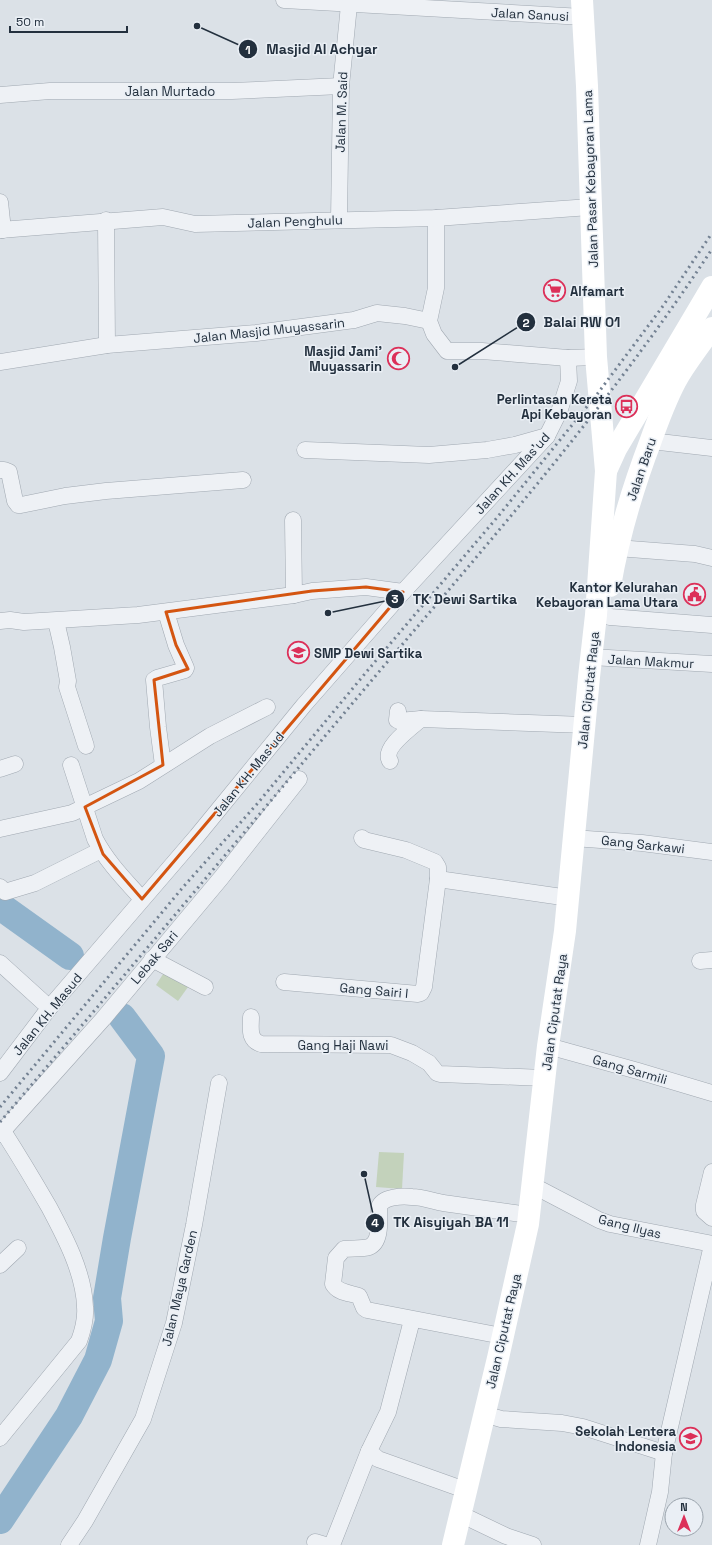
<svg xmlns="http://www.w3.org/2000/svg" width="712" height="1545" font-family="'Space Grotesk',sans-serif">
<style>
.green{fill:#c3d2bb}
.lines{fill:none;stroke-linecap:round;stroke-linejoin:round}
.river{stroke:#91b3cc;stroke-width:28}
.street-casing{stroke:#a0a8b1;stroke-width:17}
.street{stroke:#eef1f5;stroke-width:16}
.secondary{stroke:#fff;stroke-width:22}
.rail{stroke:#738192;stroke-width:3;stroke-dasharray:2 4;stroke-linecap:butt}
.marked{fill:none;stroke:#d45511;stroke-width:3;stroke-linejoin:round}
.labels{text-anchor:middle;stroke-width:3;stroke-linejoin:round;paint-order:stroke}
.street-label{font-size:13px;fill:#23303e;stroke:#eaeff5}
.poi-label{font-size:13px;font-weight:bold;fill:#23303e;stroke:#eaeff5;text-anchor:end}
.leader{fill:none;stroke:#23303e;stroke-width:1.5}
.callout-dot{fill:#23303e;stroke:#eaeff5;stroke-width:1.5}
.mark-label{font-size:12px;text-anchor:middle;font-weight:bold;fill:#fff}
.callout-label{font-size:14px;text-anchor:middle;font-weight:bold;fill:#23303e;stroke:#eaeff5;stroke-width:3;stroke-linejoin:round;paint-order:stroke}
</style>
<rect width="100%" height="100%" fill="#dbe1e7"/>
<g class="green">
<polygon points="165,971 188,987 178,1001 156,985"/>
<polygon points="379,1152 404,1153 402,1189 376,1187"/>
</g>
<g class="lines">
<g class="river">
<polyline points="0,906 70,956"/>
<polyline points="0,1520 69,1416 98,1360 109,1321 107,1298 117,1238 151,1056 122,1017"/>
</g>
<defs>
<g id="street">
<polyline points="284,0 583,17"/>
<polyline points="0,95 50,91 232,91 341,86"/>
<polyline points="0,202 3,230"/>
<polyline points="436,218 436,288 429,321 434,334 447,351 482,351 568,358 596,357"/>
<polyline points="106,220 107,345"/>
<polyline points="339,220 341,86 349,5"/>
<polyline points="0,230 163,217 195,224 436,218 590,207"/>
<polyline points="0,362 107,345 256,333 354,320 377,313 405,316 429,321"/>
<polyline points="651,441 712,448"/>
<polyline points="305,450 429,455 487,450 515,445 547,436"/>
<polyline points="0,470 4,470 9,472 15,501 18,505 21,505 65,496 106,491 243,480"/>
<polyline points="293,520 294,595"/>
<polyline points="617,548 695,554 712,558"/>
<polyline points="604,613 610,617 712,625"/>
<polyline points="0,621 10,620 24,622 138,615 294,595 312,591 366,587 403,592"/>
<polyline points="56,621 62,647 68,681 67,687 86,746"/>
<polyline points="591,657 712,664"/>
<polyline points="398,711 397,720 399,721 421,719 585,725"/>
<path d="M390 761C382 748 412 727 421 719"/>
<path d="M71 765 95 839C107 862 125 880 142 899"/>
<polyline points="163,765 158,727 154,680 157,678 185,670 186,668 176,645 166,612"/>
<polyline points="0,769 15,764"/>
<polyline points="0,829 72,813 139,781 210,736 267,707"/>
<polyline points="362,838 364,840 406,850 435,862 438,867 438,879 569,898"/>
<polyline points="573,838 642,843 712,852"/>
<polyline points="0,887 5,892 35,883 101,850"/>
<polyline points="152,959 205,987"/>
<polyline points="700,961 712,960"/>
<polyline points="0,963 43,1002 50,1007"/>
<polyline points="284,982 418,994 421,993 424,987 438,879"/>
<path d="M251 1017C251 1028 248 1040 261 1044L391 1045 412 1053 429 1063 437 1073 440 1074 544 1078"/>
<polyline points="548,1046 638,1071 712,1093"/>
<polyline points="0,1073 50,1007 197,836 304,705 403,592 547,436 559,412 569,381 568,358"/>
<polyline points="0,1134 103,1019 221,878 299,779"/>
<polyline points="712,1172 704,1205 704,1211 712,1218"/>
<polyline points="532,1185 599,1220 610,1224 712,1244"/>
<polyline points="0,1265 18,1248"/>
<polyline points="412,1320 388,1412 369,1451 378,1459 465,1490"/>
<path d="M502 1336 367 1310 364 1308 359 1296C350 1293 338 1293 333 1284L336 1258 344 1249C352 1248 362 1249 369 1247 382 1242 379 1218 379 1207 383 1196 403 1196 412 1197 422 1197 433 1201 443 1203 471 1207 500 1211 529 1215"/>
<polyline points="484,1414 501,1419 562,1423 583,1427 664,1453"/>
<path d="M0 1438 79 1341C83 1330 86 1319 85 1307 84 1273 65 1237 49 1207 34 1181 19 1156 3 1131"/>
<polyline points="460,1514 506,1536 533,1545"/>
<polyline points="315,1542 325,1545"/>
<polyline points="69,1545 85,1521 143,1419 174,1323 194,1225 219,1083"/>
<polyline points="332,1545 369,1451"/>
<polyline points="648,1545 660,1492 664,1453 712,1245"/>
</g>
</defs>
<use href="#street" class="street-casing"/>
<use href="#street" class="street"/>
<g class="secondary">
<polyline points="606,471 616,449 712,287"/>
<path d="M610 586C619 533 632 490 651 440 659 418 667 395 679 375 689 359 701 343 712 328"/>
<polyline points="453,1545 498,1358 528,1224 548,1046 565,931 589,677 596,615 606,471 596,357 587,86 582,0"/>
</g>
<g class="rail">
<polyline points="0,1107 184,886 257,804 368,670 500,514 598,393 663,306 712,233"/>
<path d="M0 1122C125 975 248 828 372 680 491 540 611 403 712 249"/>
</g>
</g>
<path class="marked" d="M366 587 403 592 142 899 103 854 85 807 163 765 154 680 188 669 176 645 166 612 312 591Z"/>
<defs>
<symbol id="supermarket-ring" viewBox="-11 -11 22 22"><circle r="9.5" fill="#eaeff5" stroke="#dc3059" stroke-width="1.5"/><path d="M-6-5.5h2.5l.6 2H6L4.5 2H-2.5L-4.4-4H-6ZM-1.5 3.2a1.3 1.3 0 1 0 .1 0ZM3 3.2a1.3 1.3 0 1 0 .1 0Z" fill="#dc3059"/></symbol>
<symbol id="mosque-ring" viewBox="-11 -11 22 22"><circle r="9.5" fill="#eaeff5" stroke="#dc3059" stroke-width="1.5"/><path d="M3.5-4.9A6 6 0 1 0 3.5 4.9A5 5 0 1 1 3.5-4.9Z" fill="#dc3059"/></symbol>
<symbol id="bus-ring" viewBox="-11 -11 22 22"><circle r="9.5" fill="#eaeff5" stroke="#dc3059" stroke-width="1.5"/><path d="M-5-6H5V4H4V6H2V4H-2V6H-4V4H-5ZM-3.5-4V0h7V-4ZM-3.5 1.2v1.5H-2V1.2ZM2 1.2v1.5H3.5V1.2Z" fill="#dc3059"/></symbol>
<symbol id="civic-ring" viewBox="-11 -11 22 22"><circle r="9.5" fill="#eaeff5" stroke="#dc3059" stroke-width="1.5"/><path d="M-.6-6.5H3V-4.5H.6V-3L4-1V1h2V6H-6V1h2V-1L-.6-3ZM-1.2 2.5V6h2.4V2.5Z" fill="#dc3059"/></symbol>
<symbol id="school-ring" viewBox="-11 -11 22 22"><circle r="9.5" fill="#eaeff5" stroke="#dc3059" stroke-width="1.5"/><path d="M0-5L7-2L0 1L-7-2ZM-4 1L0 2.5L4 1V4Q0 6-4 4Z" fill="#dc3059"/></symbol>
</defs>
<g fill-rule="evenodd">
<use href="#supermarket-ring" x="542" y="278" width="25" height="25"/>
<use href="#mosque-ring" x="386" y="346" width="25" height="25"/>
<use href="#bus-ring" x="614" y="394" width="25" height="25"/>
<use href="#civic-ring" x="682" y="582" width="25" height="25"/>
<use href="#school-ring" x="286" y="640" width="25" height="25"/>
<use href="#school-ring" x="678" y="1426" width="25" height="25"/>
</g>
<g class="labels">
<g class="street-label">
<text transform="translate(530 14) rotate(3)" y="5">Jalan Sanusi</text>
<text x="170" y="96">Jalan Murtado</text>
<text transform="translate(341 112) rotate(-88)" y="5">Jalan M. Said</text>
<text transform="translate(590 179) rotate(-92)" y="5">Jalan Pasar Kebayoran Lama</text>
<text transform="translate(295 221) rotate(-2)" y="5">Jalan Penghulu</text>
<text transform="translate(269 330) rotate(-6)" y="5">Jalan Masjid Muyassarin</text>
<text transform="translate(641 469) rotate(-71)" y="5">Jalan Baru</text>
<text transform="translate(512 473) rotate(-48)" y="5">Jalan KH. Mas'ud</text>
<text transform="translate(651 661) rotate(3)" y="5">Jalan Makmur</text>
<text transform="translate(588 690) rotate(-84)" y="5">Jalan Ciputat Raya</text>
<text transform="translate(248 774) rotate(-51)" y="5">Jalan KH. Mas'ud</text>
<text transform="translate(643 844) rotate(6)" y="5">Gang Sarkawi</text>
<text transform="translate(154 957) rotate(-50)" y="5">Lebak Sari</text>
<text transform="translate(374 990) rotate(5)" y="5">Gang Sairi I</text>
<text transform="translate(554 1012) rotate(-82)" y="5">Jalan Ciputat Raya</text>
<text transform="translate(47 1014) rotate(-51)" y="5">Jalan KH. Masud</text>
<text x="343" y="1050">Gang Haji Nawi</text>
<text transform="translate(630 1069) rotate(16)" y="5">Gang Sarmili</text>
<text transform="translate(630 1226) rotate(14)" y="5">Gang Ilyas</text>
<text transform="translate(179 1288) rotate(-77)" y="5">Jalan Maya Garden</text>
<text transform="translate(503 1331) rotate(-77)" y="5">Jalan Ciputat Raya</text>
</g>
<g class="poi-label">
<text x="570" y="296" text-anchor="start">Alfamart</text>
<text x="382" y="356">Masjid Jami'<tspan x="382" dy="15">Muyassarin</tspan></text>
<text x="612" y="404">Perlintasan Kereta<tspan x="612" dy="15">Api Kebayoran</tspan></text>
<text x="678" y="592">Kantor Kelurahan<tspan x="678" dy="15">Kebayoran Lama Utara</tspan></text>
<text x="314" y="658" text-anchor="start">SMP Dewi Sartika</text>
<text x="676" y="1436">Sekolah Lentera<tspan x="676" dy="15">Indonesia</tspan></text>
</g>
</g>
<path class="leader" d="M197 26L248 49M455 367L526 322M328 613L395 599M364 1174L375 1223"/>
<g class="callout-dot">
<circle cx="197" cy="26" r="4"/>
<circle cx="455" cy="367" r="4"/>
<circle cx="328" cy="613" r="4"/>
<circle cx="364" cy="1174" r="4"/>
<circle cx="248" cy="49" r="10"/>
<circle cx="526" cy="322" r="10"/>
<circle cx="395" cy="599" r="10"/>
<circle cx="375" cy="1223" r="10"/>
</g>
<g class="mark-label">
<text x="248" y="54">1</text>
<text x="526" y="327">2</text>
<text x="395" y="603">3</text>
<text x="375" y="1227">4</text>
</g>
<g class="callout-label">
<text x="322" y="54">Masjid Al Achyar</text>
<text x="582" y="327">Balai RW 01</text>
<text x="465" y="604">TK Dewi Sartika</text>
<text x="451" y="1227">TK Aisyiyah BA 11</text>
</g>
<g transform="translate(684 1517)"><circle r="19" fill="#eaeff5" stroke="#9aa3ac"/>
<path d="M0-3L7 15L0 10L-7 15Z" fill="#dc3059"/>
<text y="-6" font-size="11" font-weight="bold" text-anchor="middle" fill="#23303e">N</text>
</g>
<path d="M10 26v6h117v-6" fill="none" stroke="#23303e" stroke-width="2"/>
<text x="16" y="26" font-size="12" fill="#23303e" stroke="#eaeff5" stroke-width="3" paint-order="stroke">50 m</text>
</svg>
